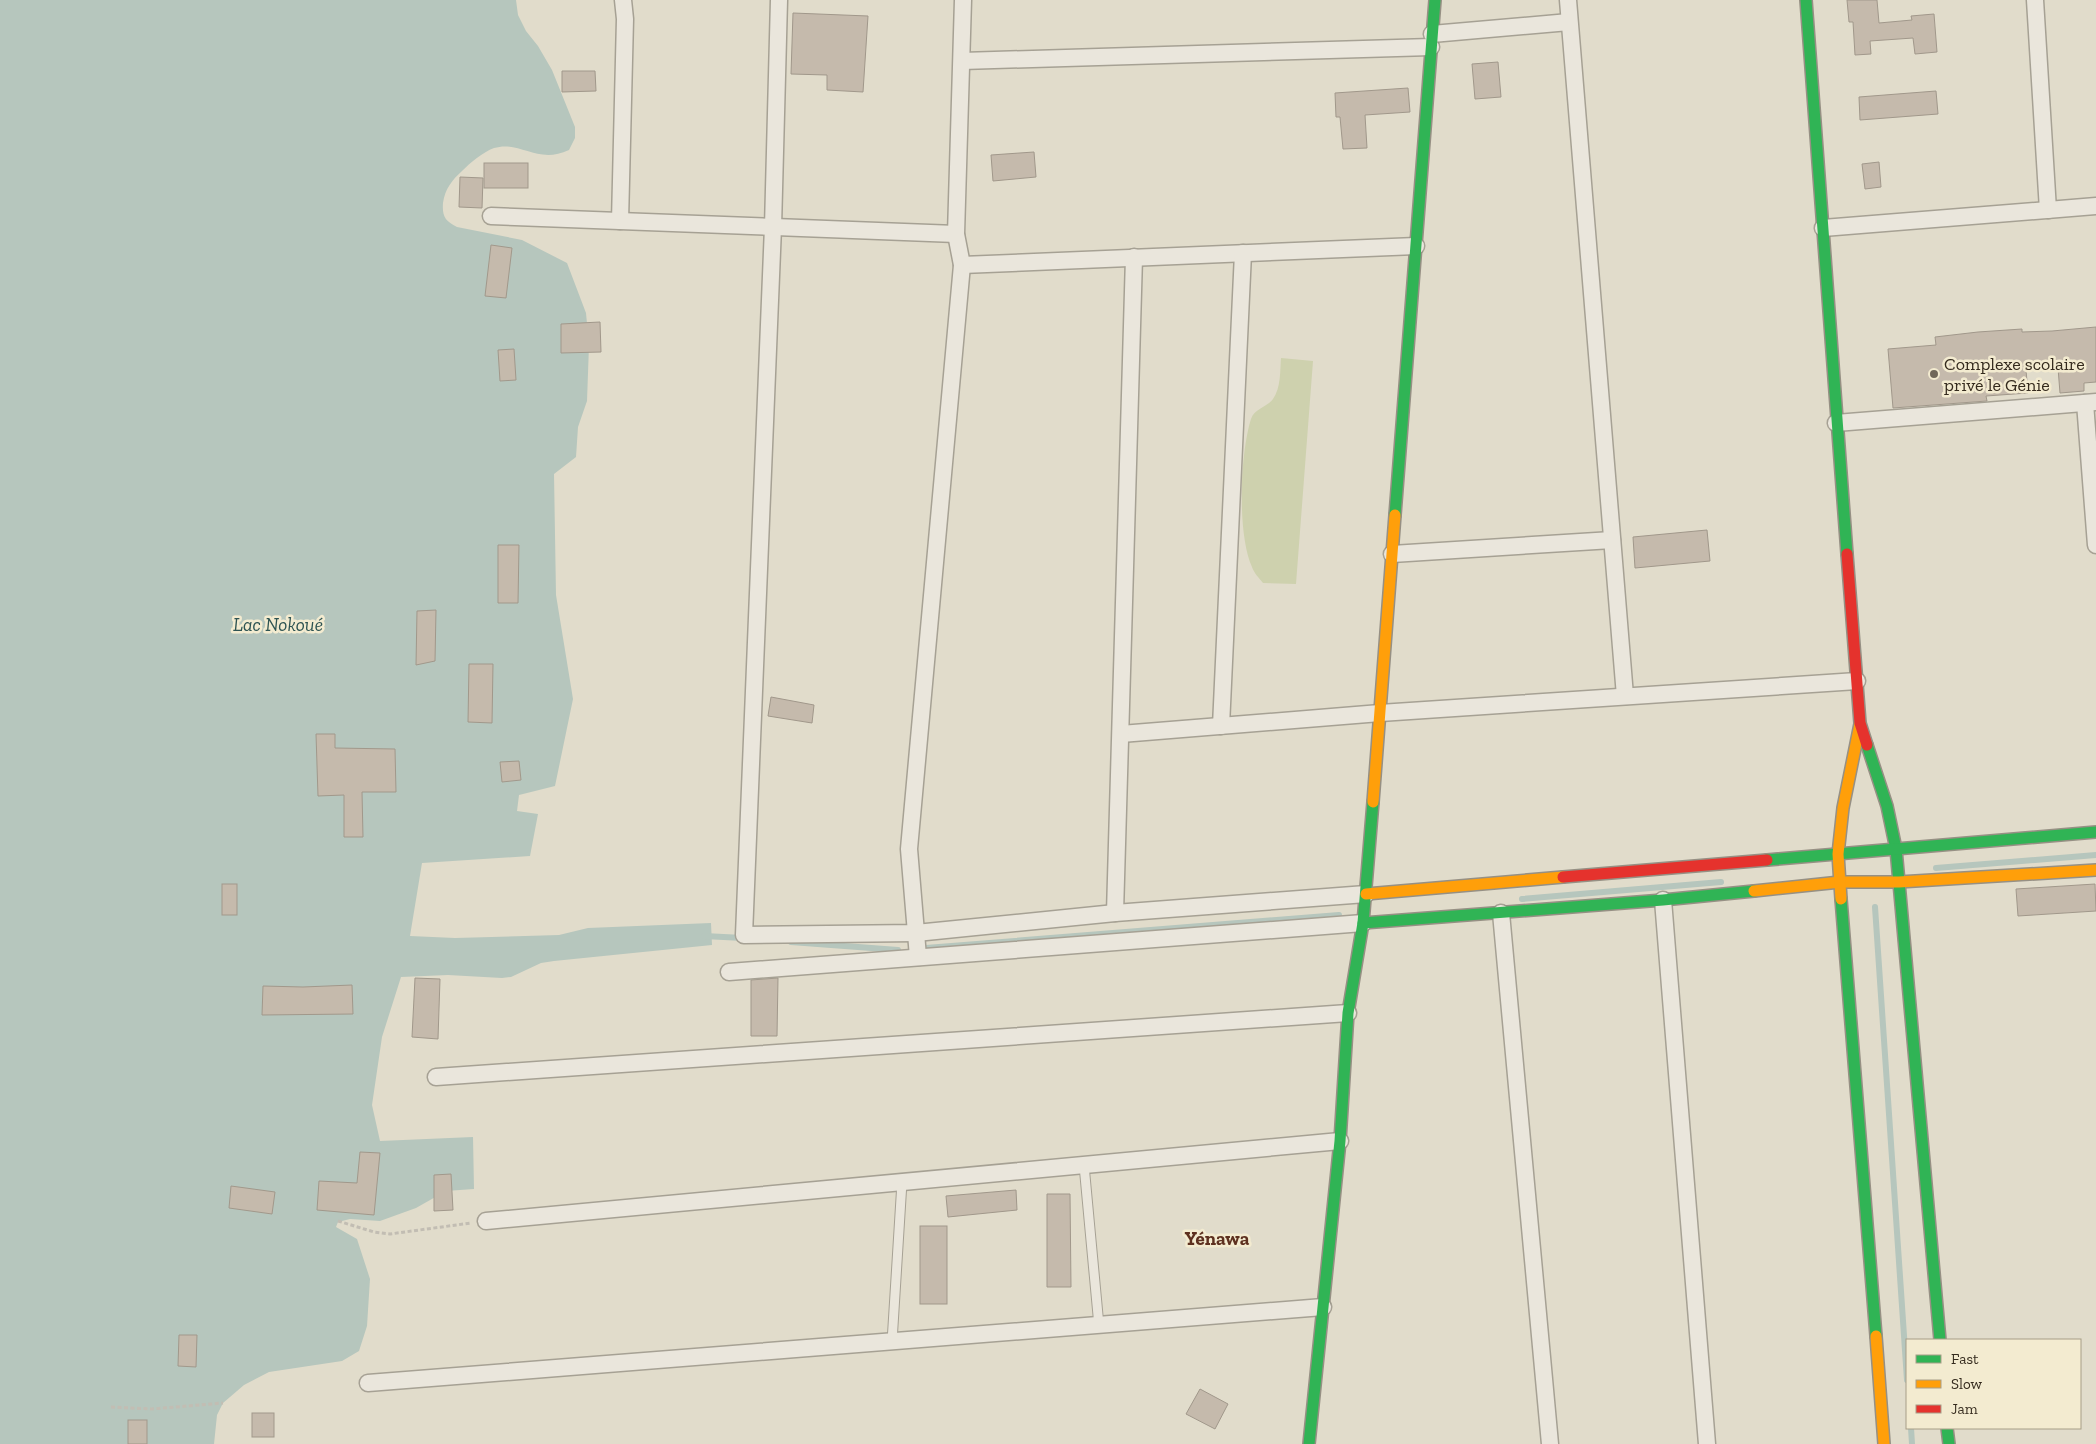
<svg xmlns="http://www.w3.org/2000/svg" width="2096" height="1444" font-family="'Zilla Slab',serif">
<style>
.green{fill:#ced1ae}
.water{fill:#b6c6bd}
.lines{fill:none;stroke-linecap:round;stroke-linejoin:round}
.stream{stroke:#b6c6bd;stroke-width:6}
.building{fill:#c5baac;stroke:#a1988b}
.lane-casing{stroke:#a6a194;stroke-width:11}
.street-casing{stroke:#a6a194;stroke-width:19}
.fast-casing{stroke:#969084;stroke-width:14}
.slow-casing{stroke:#969084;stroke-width:14}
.jam-casing{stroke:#969084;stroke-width:14}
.path{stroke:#c2bdb3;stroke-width:3;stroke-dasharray:4 2.5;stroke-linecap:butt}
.lane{stroke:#eae6dc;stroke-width:9}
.street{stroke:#eae6dc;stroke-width:16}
.fast{stroke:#30b455;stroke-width:11}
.slow{stroke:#ff9f0a;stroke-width:11}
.jam{stroke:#e5322d;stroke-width:11}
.poi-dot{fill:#71685a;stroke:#f3ebd0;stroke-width:2}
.labels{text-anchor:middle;stroke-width:5;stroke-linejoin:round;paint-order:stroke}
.poi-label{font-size:18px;fill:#342a1d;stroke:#f3ebd0;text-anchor:start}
.water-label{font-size:19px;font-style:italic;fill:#2d5352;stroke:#f3ebd0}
.neighbourhood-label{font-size:19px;font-weight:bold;fill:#5d301f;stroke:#f3ebd0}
</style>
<rect width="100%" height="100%" fill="#e1dccb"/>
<path class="green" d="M1281 358 1313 361 1296 584 1263 583C1259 578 1254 573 1252 567 1237 534 1240 454 1251 419 1254 409 1267 407 1273 399 1281 388 1280 371 1281 358Z"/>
<path class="water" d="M0 0H516L518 15 526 31 538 46 552 70 575 127V138L569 150C537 165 520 140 494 148 483 152 470 163 462 171 452 180 445 189 443 203 442 216 445 221 457 227L522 240 567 263 586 313 589 345 587 401 578 427 576 457 554 474 556 595 573 699 555 786 519 795 517 811 538 814 530 856 422 863 410 936 455 938 559 935 588 928 711 923 712 945 554 961 541 963 511 977 502 978 448 975 401 977 382 1037 372 1105 380 1141 473 1137 474 1189 446 1191 416 1208 380 1221 350 1219 338 1222 336 1227 357 1239 370 1279 367 1326 359 1351 342 1361 269 1372 244 1385 223 1403 217 1415 214 1444H0Z"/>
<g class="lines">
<g class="stream">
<polyline points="1936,868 2096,855"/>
<polyline points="1522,899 1721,882"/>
<polyline points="1875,907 1907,1380"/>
<polyline points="704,936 743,938"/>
<polyline points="791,942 898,950"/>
<polyline points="926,948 1339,915"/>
<polyline points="1911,1428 1912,1444"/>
</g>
</g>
<g class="building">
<polygon points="1847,0 1877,0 1879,23 1912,20 1911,16 1934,14 1937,52 1915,54 1913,38 1870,41 1871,54 1855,55 1853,22 1849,22"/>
<polygon points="793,13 868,16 863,92 827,90 827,75 791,74"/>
<polygon points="1498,62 1501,97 1475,99 1472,64"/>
<polygon points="562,71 595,71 596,91 562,92"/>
<polygon points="1408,88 1410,112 1365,115 1367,148 1343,149 1340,117 1336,117 1335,93"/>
<polygon points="1936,91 1938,114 1860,120 1859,97"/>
<polygon points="1034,152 1036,177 993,181 991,155"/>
<polygon points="1879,162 1881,187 1865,189 1862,164"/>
<rect x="484" y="163" width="44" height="25"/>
<polygon points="460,177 483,178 482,208 459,207"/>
<polygon points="491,245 512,248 506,298 485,296"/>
<polygon points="600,322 601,352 561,353 561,324"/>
<polygon points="2096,327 2096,382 2084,383 2084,391 2060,393 2058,368 2026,370 2028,393 1986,396 1987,401 1893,408 1888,349 1936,345 1935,337 1978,332 2022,329 2022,332 2052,331"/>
<polygon points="514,349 516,380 500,381 498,350"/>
<polygon points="1707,530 1710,561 1635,568 1633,537"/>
<polygon points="498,545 519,545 518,603 498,603"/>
<polygon points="436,610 435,661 416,665 417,611"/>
<polygon points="469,664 493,664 492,723 468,722"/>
<polygon points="771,697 814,705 812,723 768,716"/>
<polygon points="316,734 335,734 335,748 395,749 396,792 362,792 363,837 344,837 344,795 318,796"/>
<polygon points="519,761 521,780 502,782 500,762"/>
<rect x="222" y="884" width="15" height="31"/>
<polygon points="2095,884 2096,911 2018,916 2016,889"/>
<polygon points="415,978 440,979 438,1039 412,1037"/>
<polygon points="778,978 777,1036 751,1036 751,980"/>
<polygon points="352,985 353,1014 262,1015 263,986 303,987"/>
<polygon points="360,1152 380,1153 374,1215 317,1210 319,1181 357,1183"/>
<polygon points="451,1174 453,1210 434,1211 434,1175"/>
<polygon points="231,1186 275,1192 272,1214 229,1208"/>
<polygon points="1016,1190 1017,1210 948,1217 946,1196"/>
<polygon points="1047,1194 1070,1194 1071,1287 1047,1287"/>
<rect x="920" y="1226" width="27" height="78"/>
<polygon points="179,1335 197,1335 196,1367 178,1366"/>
<polygon points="1200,1389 1228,1404 1215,1429 1186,1414"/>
<rect x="252" y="1413" width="22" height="24"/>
<rect x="128" y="1420" width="19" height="24"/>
</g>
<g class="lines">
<defs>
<g id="lane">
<polyline points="1084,1165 1099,1326"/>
<polyline points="892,1342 902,1182"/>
</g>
<g id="street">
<polyline points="779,0 773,227 744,935 916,933 1115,913 1366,894"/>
<polyline points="1568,0 1625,696"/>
<polyline points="2035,0 2048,210"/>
<polyline points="1432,34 1569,22"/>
<polyline points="962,61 1431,47"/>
<polyline points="491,216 956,234"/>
<polyline points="620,221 625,19 623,0"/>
<polyline points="1823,228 2096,206"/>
<polyline points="962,265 1416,246"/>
<polyline points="2085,403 2096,545"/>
<polyline points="1836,423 2096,402"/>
<polyline points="1392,554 1612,540"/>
<polyline points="1221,726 1243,253"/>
<polyline points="1121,734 1380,713 1857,681"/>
<polyline points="1663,900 1707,1444"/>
<polyline points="1115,913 1134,257"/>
<polyline points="1501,913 1550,1444"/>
<polyline points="918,957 909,849 962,265 956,234 963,0"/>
<polyline points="729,972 1363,923"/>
<polyline points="436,1077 1348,1013"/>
<polyline points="486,1221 1340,1141"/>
<polyline points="368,1383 1323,1307"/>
</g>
<g id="fast">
<polyline points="1806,0 1847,554"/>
<polyline points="1395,515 1435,0"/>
<polyline points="1867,745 1887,806 1896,849 1940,1340"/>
<polyline points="1767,860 2096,832"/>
<polyline points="1841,899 1876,1336"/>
<polyline points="1363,923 1663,900 1754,891"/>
<polyline points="1947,1428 1949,1444"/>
<polyline points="1309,1444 1340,1141 1348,1013 1363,923 1373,802"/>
</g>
<g id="slow">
<polyline points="1373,802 1395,515"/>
<polyline points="1754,891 1840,882 1899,882 2096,870"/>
<polyline points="1366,894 1563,877"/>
<polyline points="1841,899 1838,854 1843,808 1860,724"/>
<polyline points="1876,1336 1884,1444"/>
</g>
<g id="jam">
<polyline points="1847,554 1860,723 1867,745"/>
<polyline points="1563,877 1767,860"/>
</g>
</defs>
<use href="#lane" class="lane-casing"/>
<use href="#street" class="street-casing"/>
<use href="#fast" class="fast-casing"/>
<use href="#slow" class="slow-casing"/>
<use href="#jam" class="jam-casing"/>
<g class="path">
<polyline points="338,1221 374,1232 390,1234 471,1223"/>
<polyline points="111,1407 152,1409 223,1403"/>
</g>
<use href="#lane" class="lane"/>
<use href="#street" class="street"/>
<use href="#fast" class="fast"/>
<use href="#slow" class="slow"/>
<use href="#jam" class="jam"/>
</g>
<circle class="poi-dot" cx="1934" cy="374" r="5"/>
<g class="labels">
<g class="poi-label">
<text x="1944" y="370">Complexe scolaire<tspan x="1944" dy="21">privé le Génie</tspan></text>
</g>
<g class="water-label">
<text x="278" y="631">Lac Nokoué</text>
</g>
<g class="neighbourhood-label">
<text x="1217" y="1245">Yénawa</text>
</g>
</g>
<rect x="1906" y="1339" width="175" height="90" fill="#f3ebd0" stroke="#a79e88"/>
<rect x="1916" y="1355" width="25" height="8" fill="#30b455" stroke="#a79e88"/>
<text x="1951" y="1364" font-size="15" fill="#342a1d">Fast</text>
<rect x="1916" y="1380" width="25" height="8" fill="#ff9f0a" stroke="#a79e88"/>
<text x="1951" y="1389" font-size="15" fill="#342a1d">Slow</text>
<rect x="1916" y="1405" width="25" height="8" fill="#e5322d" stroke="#a79e88"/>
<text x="1951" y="1414" font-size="15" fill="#342a1d">Jam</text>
</svg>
